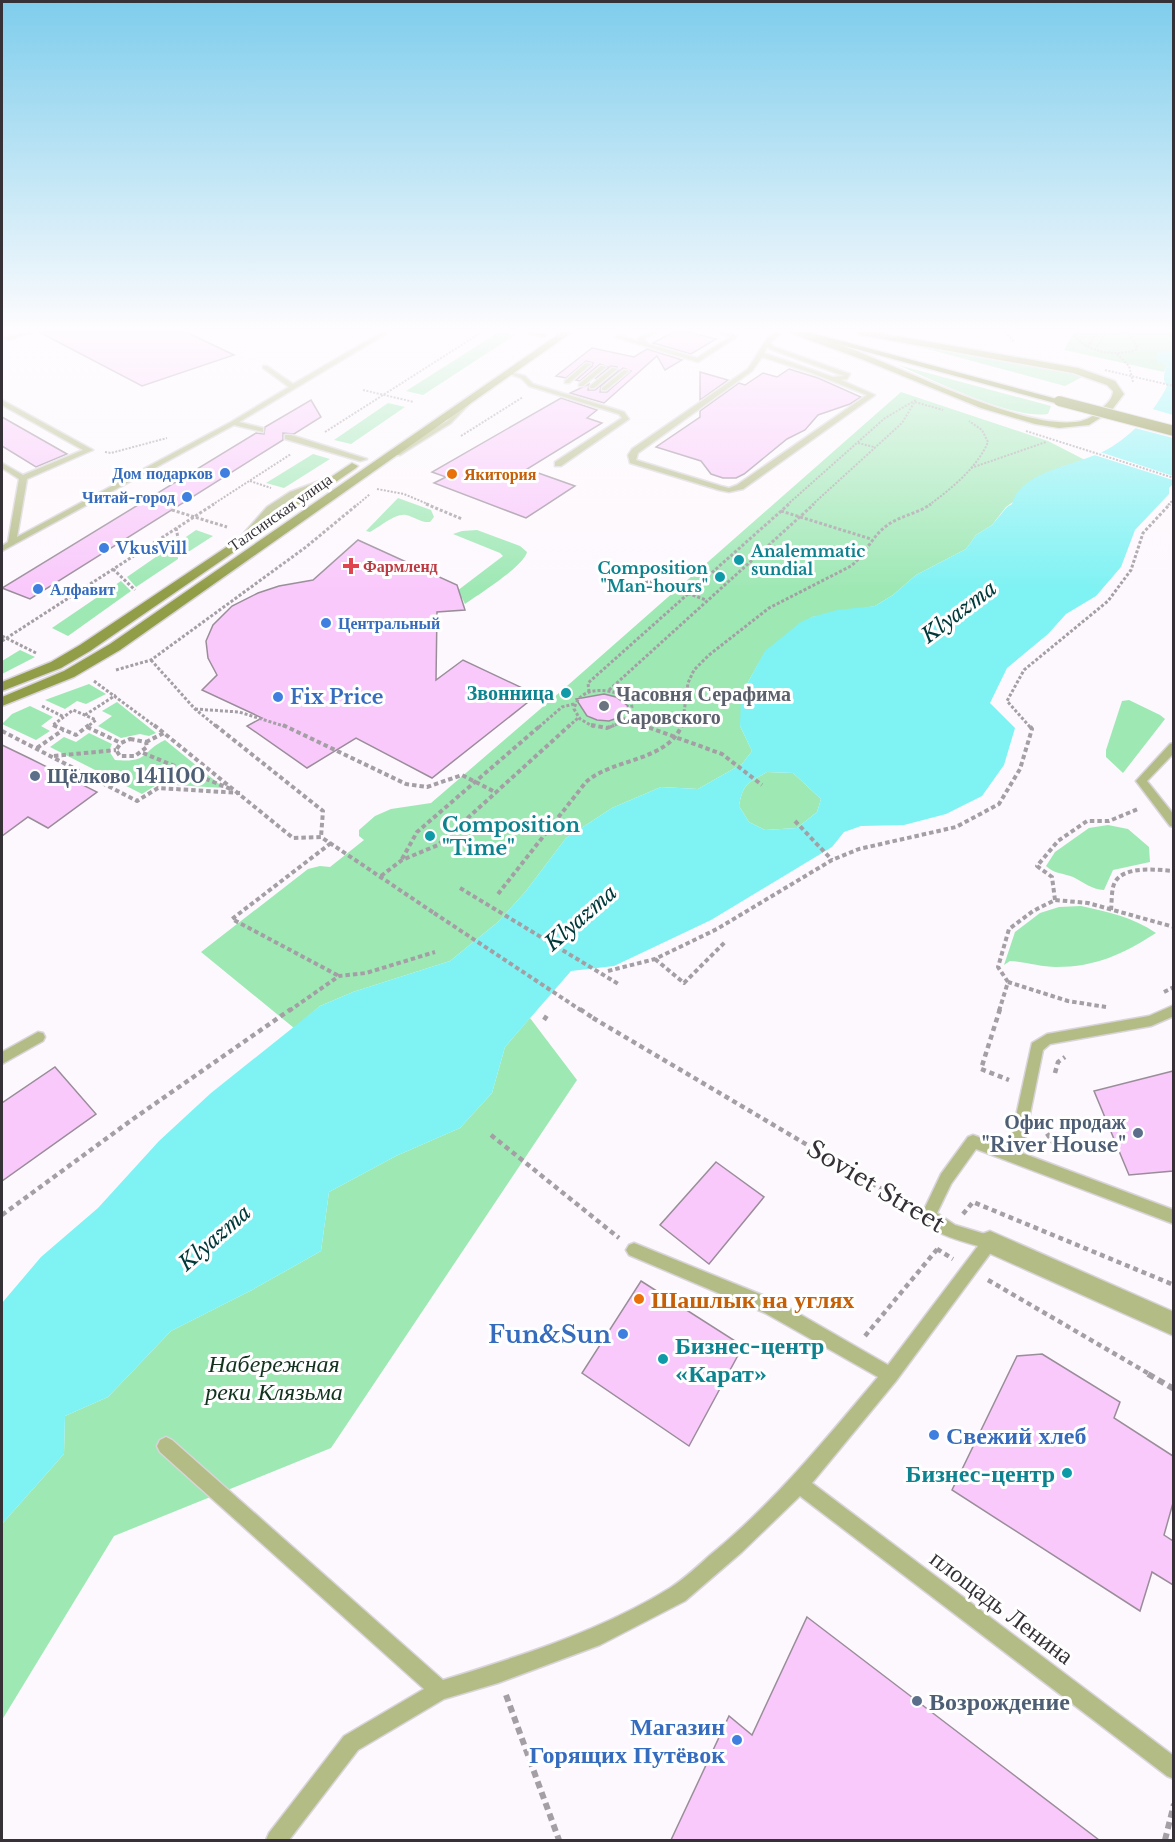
<svg xmlns="http://www.w3.org/2000/svg" width="1175" height="1842" viewBox="0 0 1175 1842" font-family="'Libre Baskerville',serif">
<style>
.green{fill:#9ee8b4;fill-rule:evenodd}
.water{fill:#7ff2f3;fill-rule:evenodd}
.pier{fill:#fdf8fd}
.building{fill:#f9c9fb;stroke:#9a8d9a;stroke-width:1.5;fill-rule:evenodd}
.lines{fill:none;stroke-linecap:round;stroke-linejoin:round}
.service-casing{stroke:#d9d4d9;stroke-width:3}
.minor-casing{stroke:#d9d4d9;stroke-width:3}
.secondary-casing{stroke:#d9d4d9;stroke-width:3}
.primary-casing{stroke:#d9d4d9;stroke-width:3}
.path-far4{stroke:#a49fa4;stroke-width:2;stroke-dasharray:2 1.5;stroke-linecap:butt}
.path-far3{stroke:#a49fa4;stroke-width:3;stroke-dasharray:3 2;stroke-linecap:butt}
.path-far2{stroke:#a49fa4;stroke-width:4;stroke-dasharray:4.5 3;stroke-linecap:butt}
.path-far1{stroke:#a49fa4;stroke-width:4.5;stroke-dasharray:5 4;stroke-linecap:butt}
.path{stroke:#a49fa4;stroke-width:6;stroke-dasharray:7 4.5;stroke-linecap:butt}
.service{fill:#b4bc86;fill-rule:evenodd}
.minor{fill:#b4bc86;fill-rule:evenodd}
.secondary{fill:#929d47;fill-rule:evenodd}
.primary{fill:#7b852d;fill-rule:evenodd}
.primary-bridge-casing{stroke:#d9d4d9;stroke-width:12;stroke-linecap:butt}
.path-bridge-far2{stroke:#a49fa4;stroke-width:2;stroke-dasharray:2 1.5;stroke-linecap:butt}
.path-bridge-far1{stroke:#a49fa4;stroke-width:4;stroke-dasharray:4.5 3;stroke-linecap:butt}
.path-bridge{stroke:#a49fa4;stroke-width:4.5;stroke-dasharray:5 4;stroke-linecap:butt}
.primary-bridge{stroke:#7b852d;stroke-width:10}
.shop-dot{fill:#3f7fe0;stroke:#fff;stroke-width:2}
.food-dot{fill:#e8710a;stroke:#fff;stroke-width:2}
.culture-dot{fill:#0f9aa8;stroke:#fff;stroke-width:2}
.health-dot{fill:#e0444e;stroke:#fff;stroke-width:2}
.worship-dot{fill:#6b7280;stroke:#fff;stroke-width:2}
.service-dot{fill:#5c6f8a;stroke:#fff;stroke-width:2}
.labels{text-anchor:middle;dominant-baseline:central;stroke-width:6;stroke-linejoin:round;paint-order:stroke}
.far-shop-label{font-size:16px;font-weight:bold;fill:#366cbe;stroke:#fff;text-anchor:start}
.far-food-label{font-size:16px;font-weight:bold;fill:#c56008;stroke:#fff;text-anchor:start}
.far-street-label{font-size:16px;fill:#363137;stroke:#fff}
.far-culture-label{font-size:16px;font-weight:bold;fill:#0d838f;stroke:#fff;text-anchor:start}
.far-health-label{font-size:16px;font-weight:bold;fill:#be3a42;stroke:#fff;text-anchor:start}
.culture-label{font-size:20px;font-weight:bold;fill:#0d838f;stroke:#fff;text-anchor:end}
.worship-label{font-size:20px;font-weight:bold;fill:#5b616d;stroke:#fff;text-anchor:start}
.shop-label{font-size:20px;font-weight:bold;fill:#366cbe;stroke:#fff;text-anchor:start}
.service-label{font-size:20px;font-weight:bold;fill:#4e5e75;stroke:#fff;text-anchor:start}
.water-label{font-size:21px;font-style:italic;fill:#00393a;stroke:#fff}
.near-street-label{font-size:24px;fill:#363137;stroke:#fff}
.near-food-label{font-size:24px;font-weight:bold;fill:#c56008;stroke:#fff;text-anchor:start}
.near-shop-label{font-size:24px;font-weight:bold;fill:#366cbe;stroke:#fff;text-anchor:end}
.near-culture-label{font-size:24px;font-weight:bold;fill:#0d838f;stroke:#fff;text-anchor:start}
.near-park-label{font-size:24px;font-style:italic;fill:#13331f;stroke:#fff}
.near-service-label{font-size:24px;font-weight:bold;fill:#4e5e75;stroke:#fff;text-anchor:start}
</style>
<rect width="100%" height="100%" fill="#fdf8fd"/>
<g class="green">
<path d="M499 332 515 335 423 395 406 391Z"/>
<path d="M1074 332H1173V351L1164 372 1064 350Z"/>
<path d="M905 343 1084 376 1065 386Z"/>
<path d="M898 365 1051 406 1048 414C1013 420 933 380 898 365Z"/>
<path d="M901 392 1048 441 1085 460 1061 467 1006 507 992 525 976 535 966 549 916 575 893 595 875 606 812 617 765 652 748 682 740 726 752 751 742 764 698 789 661 787 612 808 566 838 526 891 498 922 450 961 353 992 320 1006 294 1028 201 952 308 869 320 866 330 867 364 840 359 836V830L375 816 391 809 431 803 567 686ZM604 694 616 697 624 702 625 710C614 724 592 725 582 709L585 701 593 696Z"/>
<path d="M388 403 405 407 351 444 334 440Z"/>
<path d="M313 454 330 459 284 488 266 483Z"/>
<path d="M398 498 431 510 434 517 430 522C421 523 415 517 406 515 395 513 380 527 370 532L366 531Z"/>
<path d="M196 530 213 536 185 554 183 539Z"/>
<path d="M477 530 520 546 527 552C524 566 478 595 465 604L462 598 453 594 503 556 500 553 453 534 462 531Z"/>
<path d="M176 543 178 559 136 587 127 577Z"/>
<path d="M121 581 131 591 68 636 52 628Z"/>
<path d="M20 650 35 657 2 674V661Z"/>
<path d="M89 684 106 694 86 704 77 701 65 709 45 700Z"/>
<path d="M1129 700 1160 715 1165 719 1123 773 1106 757V750L1122 701Z"/>
<path d="M117 702 156 733 149 736 140 734 121 738 98 726 112 716 102 711Z"/>
<path d="M30 706 53 717 41 726 50 731 36 740 2 724 12 714Z"/>
<path d="M89 733 112 744 109 751 115 760C150 763 140 752 165 740L224 788 158 784 142 794 50 747 64 737 76 742Z"/>
<path d="M767 772 793 773 821 799 817 812 797 828 765 830 749 822 739 806C743 783 748 783 767 772Z"/>
<path d="M1108 825 1128 829 1149 847 1150 862 1113 870 1104 890C1091 889 1085 883 1073 877 1063 873 1054 874 1046 866L1055 852 1089 828Z"/>
<path d="M1081 906C1108 912 1133 917 1156 933 1123 954 1096 967 1056 967 1041 967 1026 962 1010 961L1004 965 1015 932 1040 913 1059 907Z"/>
<path d="M530 1018 577 1080 331 1448 114 1536 2 1720V1524L64 1454 65 1416 108 1397 171 1331 252 1290 321 1251 329 1192 396 1156 460 1128 492 1093 505 1047Z"/>
</g>
<path class="water" d="M1173 351V484L1169 488V494L1135 530 1121 567 1096 596 1066 614 1048 634 1007 668 990 703 1015 728 1004 765 982 796 946 814 904 825 861 826 844 832 832 847 711 920 614 966 571 971 505 1047 492 1093 460 1128 396 1156 329 1192 321 1251 252 1290 171 1331 108 1397 65 1416 64 1454 2 1524V1303L41 1257 98 1208 159 1141 211 1093 320 1006 353 992 450 961 498 922 526 891 566 838 612 808 661 787 698 789 742 764 752 751 740 726 741 696 746 691 748 682 765 651 801 622 812 617 837 610 875 606 893 595 916 575 966 549 976 535 992 525 1007 507 1012 504C1020 470 1081 465 1108 449 1131 436 1156 410 1167 386 1162 380 1164 373 1167 365L1157 360 1156 355 1158 353ZM767 772 793 773 821 799 817 812 797 828 765 830 749 822 739 806C743 783 748 783 767 772Z"/>
<g class="pier">
<path d="M1149 408 1173 415V438L1131 427Z"/>
<path d="M1097 451 1173 476V480L1091 454Z"/>
</g>
<g class="building">
<path d="M39 332H186L234 355 142 386Z"/>
<path d="M673 332H689L716 339 691 354 653 343Z"/>
<path d="M592 348 634 357 647 349 682 360 665 370 657 356 604 403 570 393 589 384 588 390H595L618 371 617 367 611 366 595 379 608 367 600 364 580 381 576 380 592 366 593 363 586 361 566 378 556 376ZM623 368 631 371 607 392H600L601 386Z"/>
<path d="M789 369 818 378 861 397 850 404 818 415 805 430 787 439 744 474 736 478H723L711 474 701 461 656 447 700 417V411L739 383 745 385 763 373 777 377Z"/>
<path d="M700 372 728 380 700 400Z"/>
<path d="M561 398 597 410 587 418 602 423 527 469 575 486 526 518 434 483 446 477 432 472Z"/>
<path d="M311 400 321 417 294 434 283 433V440L30 599 2 588 256 433 264 434 265 427Z"/>
<path d="M2 417 67 454 36 467 2 446Z"/>
<path d="M358 540 457 585 465 610 437 612 436 680 463 660 537 695 432 778 356 738 307 768 247 726 262 718 202 690 217 675 208 658 206 641 213 625 232 606 258 593 279 586 313 580Z"/>
<path d="M604 694 616 697 628 706 620 717 609 721 597 720 587 716 576 699Z"/>
<path d="M2 745 31 759 97 792 48 828 28 817 2 836Z"/>
<path d="M55 1067 96 1114 2 1181V1103Z"/>
<path d="M1173 1071V1171L1129 1175 1094 1091Z"/>
<path d="M716 1162 764 1197 709 1264 660 1225Z"/>
<path d="M641 1281 743 1346 689 1446 582 1373Z"/>
<path d="M1042 1354 1120 1402 1114 1418 1173 1456V1503L1164 1535 1173 1541V1585L1152 1572 1140 1611 952 1490 1017 1356Z"/>
<path d="M807 1617 917 1701 1099 1840H671L729 1716 752 1735Z"/>
</g>
<g class="lines">
<defs>
<g id="service">
<path d="M25 332H33L8 340 5 338Z"/>
<path d="M382 332H389L239 422 263 428V432L234 425 2 551V546L8 542 19 479 2 468V463L23 475 83 450 2 405V400L93 450 27 479 17 537 231 422 289 387 263 368V366H267L293 384Z"/>
<path d="M523 332H534L547 335 544 337Z"/>
<path d="M649 332H656L644 339 648 344 697 358 730 337 717 332H725L738 336 698 362 615 337 618 335 638 341V338Z"/>
<path d="M776 332H782L770 343 774 347 850 374 847 379 841 380 875 395 743 489 729 492 719 490 630 463 628 455 632 449 748 369 768 337ZM767 347 770 349 844 376 833 377 764 353ZM762 357 812 373 867 395 737 485 729 488 721 486 636 460 638 453 752 371Z"/>
<path d="M586 363 591 364 569 383H565V381Z"/>
<path d="M601 366 606 367 583 386H579V384Z"/>
<path d="M612 368 617 369 594 388H590V386Z"/>
<path d="M624 370 629 371 606 390H602V388Z"/>
<path d="M507 371 525 376 533 384 624 412 629 419 561 466H555V462L622 418 619 414 529 386 521 378 507 373Z"/>
<path d="M468 399 473 400 451 423 400 455H394V451L447 421Z"/>
<path d="M285 435H291L367 459 360 461 285 439Z"/>
<path d="M330 477 337 479 296 496 273 511 243 545H237V541L267 507 290 492Z"/>
<path d="M1174 743V753L1147 781 1174 815V827L1170 826 1136 781 1170 744Z"/>
<path d="M1174 1005V1016L1151 1026 1050 1044 1043 1050 1022 1153 1174 1210V1224L976 1149 951 1184 937 1213 955 1225 995 1237 998 1242 995 1247 896 1381 812 1483 1174 1756V1779L1167 1776 800 1496 742 1552 685 1601 600 1645 498 1683 444 1699 358 1750 289 1840H266L269 1833 344 1736 424 1689 160 1452 157 1446 160 1440 166 1437 172 1440 443 1680C520 1656 601 1631 670 1588 684 1579 697 1567 709 1556 773 1504 825 1440 878 1377L765 1313 629 1255 626 1250 629 1245 634 1243 777 1301 888 1365 978 1246C961 1241 928 1233 921 1216L941 1174 968 1137 973 1135 1009 1148 1032 1043 1047 1034 1149 1016Z"/>
<path d="M38 1032 43 1033 45 1037 43 1041 2 1064V1052Z"/>
</g>
<path id="minor" d="M990 1231 1174 1312V1336L982 1250 979 1242 982 1234Z"/>
<g id="secondary">
<path d="M562 332H572L120 650 74 677 2 706V697L64 671 110 644Z"/>
<path d="M788 332C806 330 825 339 841 345 897 365 1027 433 1081 421 1089 419 1096 414 1101 409 1107 404 1113 398 1113 391L1107 385 1073 373 861 335 856 332H874L1078 368 1115 381 1124 394 1111 411 1089 425 1059 428 1035 424 981 408 864 360Z"/>
<path d="M352 463 358 466 356 468 90 651 61 668 2 691V682L51 662 80 645Z"/>
</g>
<path id="primary" d="M794 332H808L1064 401 1055 403Z"/>
</defs>
<use href="#service" class="service-casing"/>
<use href="#minor" class="minor-casing"/>
<use href="#secondary" class="secondary-casing"/>
<use href="#primary" class="primary-casing"/>
<g class="path-far4">
<path d="M1005 332 1014 342"/>
<path d="M1077 332 1075 337C1092 354 1114 356 1136 350L1137 346 1126 332"/>
<path d="M1088 347 1097 332"/>
<path d="M1095 350 1106 332"/>
<path d="M1117 354 1129 366 1133 382"/>
<path d="M363 390 414 402"/>
<path d="M915 402 943 410"/>
<path d="M325 432 482 332"/>
<path d="M461 436 523 397"/>
<path d="M858 443 874 447"/>
<path d="M105 452 111 453 167 438"/>
<path d="M971 468 1046 442"/>
<path d="M250 481 271 488"/>
<path d="M377 489 404 494 430 505"/>
<path d="M130 497 144 501"/>
<path d="M212 505 291 454"/>
<path d="M357 505 370 494"/>
<path d="M787 505 885 418 916 400"/>
<path d="M812 505 902 423 914 403"/>
<path d="M929 505C951 489 977 468 988 442L982 430 969 421"/>
<path d="M1168 505 1174 499"/>
</g>
<g class="path-far3">
<path d="M426 504 462 519"/>
<path d="M172 510 227 527"/>
<path d="M781 511 871 539"/>
<path d="M176 528 182 557"/>
<path d="M113 569 135 590"/>
<path d="M640 582H658L706 600"/>
<path d="M2 636 36 653"/>
<path d="M2 641 214 504"/>
<path d="M151 660 195 709 217 727"/>
<path d="M116 670 151 660 306 547 358 504"/>
<path d="M94 681 156 727"/>
<path d="M609 690 814 504"/>
<path d="M589 692 588 683 789 504"/>
<path d="M42 706 64 717"/>
<path d="M195 709 239 712 287 727"/>
<path d="M85 715 116 695"/>
<path d="M628 720 646 727"/>
<path d="M57 727 53 725 73 710 96 720 87 727"/>
<path d="M539 727 562 707 574 704"/>
<path d="M568 727 578 718"/>
<path d="M594 727 580 719 574 709C580 683 614 689 630 699L632 707C627 718 621 723 610 727"/>
<path d="M682 727 688 683 694 670 709 655 769 608 851 566C865 555 871 538 885 527 898 516 917 514 931 504"/>
<path d="M1030 727 1007 701 1024 670 1108 601 1131 570 1143 533 1170 504"/>
</g>
<g class="path-far2">
<path d="M53 725 76 735 89 725"/>
<path d="M154 725 293 838 321 837 434 913"/>
<path d="M215 725 323 811 321 837"/>
<path d="M283 725 406 784 427 787 462 775 497 793"/>
<path d="M591 725 607 728 614 725"/>
<path d="M642 725 722 754 762 785"/>
<path d="M87 727 121 743"/>
<path d="M2 731 137 801 158 788 240 793"/>
<path d="M130 739 146 742 147 747 135 756H120L116 750 121 743Z"/>
<path d="M146 742 164 733"/>
<path d="M37 748 63 730"/>
<path d="M143 753 233 790"/>
<path d="M54 756 116 750"/>
<path d="M795 821 832 860"/>
<path d="M331 843 232 919 339 976"/>
<path d="M402 859 417 832 541 725"/>
<path d="M381 876 402 860 438 845 570 725"/>
<path d="M498 894 586 782C613 758 667 762 682 725"/>
<path d="M1055 900 1052 877 1037 866 1058 841 1087 821H1109L1138 809"/>
<path d="M1111 910C1112 902 1111 889 1115 882 1125 865 1158 870 1174 871"/>
<path d="M655 959 684 983 725 942"/>
<path d="M608 971 655 959 717 929 832 860 859 849 956 827 999 804 1020 769 1032 729 1029 725"/>
<path d="M1008 982 998 967 1009 929 1033 911 1055 900 1088 903 1174 927"/>
<path d="M1164 992 1174 987"/>
<path d="M289 1011 339 976 366 973 435 952"/>
<path d="M999 1011 1008 982 1068 1001 1106 1007"/>
</g>
<g class="path-far1">
<path d="M1000 1009 981 1069 1009 1080"/>
<path d="M593 1018 912 1207"/>
<path d="M544 1020 548 1014"/>
<path d="M1055 1073 1058 1062 1065 1057"/>
<path d="M1042 1126 1058 1150"/>
<path d="M491 1135 619 1238"/>
<path d="M963 1214 973 1202 1174 1285"/>
<path d="M2 1215 133 1119 291 1009"/>
<path d="M937 1249 953 1259"/>
<path d="M988 1280 1151 1375"/>
<path d="M865 1336 939 1247"/>
</g>
<g class="path">
<path d="M1148 1374 1174 1389"/>
<path d="M506 1695 559 1840"/>
<path d="M1165 1840 1174 1804"/>
</g>
<use href="#service" class="service"/>
<use href="#minor" class="minor"/>
<use href="#secondary" class="secondary"/>
<use href="#primary" class="primary"/>
<defs>
<path id="primary-bridge" d="M1059 401 1174 431"/>
</defs>
<use href="#primary-bridge" class="primary-bridge-casing"/>
<g class="path-bridge-far2">
<path d="M1105 370 1174 386"/>
<path d="M1026 431 1174 478"/>
</g>
<g class="path-bridge-far1">
<path d="M460 888 620 985"/>
<path d="M434 913 582 1011"/>
</g>
<path class="path-bridge" d="M580 1009 593 1018"/>
<use href="#primary-bridge" class="primary-bridge"/>
</g>
<linearGradient id="sky" x2="0" y2="1"><stop stop-color="#7ecdec"/><stop offset="0.56" stop-color="#fefcfe"/><stop offset="1" stop-color="#fefcfe" stop-opacity="0"/></linearGradient>
<rect width="1175" height="589" fill="url(#sky)"/>
<g class="shop-dot">
<circle cx="225" cy="473" r="6"/>
<circle cx="187" cy="497" r="6"/>
<circle cx="104" cy="548" r="6"/>
<circle cx="38" cy="589" r="6"/>
<circle cx="326" cy="623" r="6"/>
<circle cx="278" cy="697" r="6"/>
<circle cx="623" cy="1334" r="6"/>
<circle cx="934" cy="1435" r="6"/>
<circle cx="737" cy="1740" r="6"/>
</g>
<g class="food-dot">
<circle cx="452" cy="474" r="6"/>
<circle cx="639" cy="1299" r="6"/>
</g>
<g class="culture-dot">
<circle cx="739" cy="560" r="6"/>
<circle cx="720" cy="577" r="6"/>
<circle cx="566" cy="693" r="6"/>
<circle cx="430" cy="836" r="6"/>
<circle cx="663" cy="1359" r="6"/>
<circle cx="1067" cy="1473" r="6"/>
</g>
<path class="health-dot" d="M348 557h6v6h6v6h-6v6h-6v-6h-6v-6h6z"/>
<circle class="worship-dot" cx="604" cy="706" r="6"/>
<g class="service-dot">
<circle cx="35" cy="776" r="6"/>
<circle cx="1138" cy="1133" r="6"/>
<circle cx="917" cy="1701" r="6"/>
</g>
<g class="labels">
<g class="far-shop-label">
<text x="213" y="473" text-anchor="end">Дом подарков</text>
<text x="175" y="497" text-anchor="end">Читай-город</text>
<text x="116" y="548">VkusVill</text>
<text x="50" y="589">Алфавит</text>
<text x="338" y="623">Центральный</text>
</g>
<g class="far-food-label">
<text x="464" y="474">Якитория</text>
</g>
<g class="far-street-label">
<text transform="translate(280 512) rotate(-35)">Талсинская улица</text>
</g>
<g class="far-culture-label">
<text x="751" y="551">Analemmatic<tspan x="751" dy="18">sundial</tspan></text>
<text x="708" y="568" text-anchor="end">Composition<tspan x="708" dy="18">"Man-hours"</tspan></text>
</g>
<g class="far-health-label">
<text x="363" y="566">Фармленд</text>
</g>
<g class="culture-label">
<text x="554" y="693">Звонница</text>
<text x="442" y="825" text-anchor="start">Composition<tspan x="442" dy="23">"Time"</tspan></text>
</g>
<g class="worship-label">
<text x="616" y="694">Часовня Серафима<tspan x="616" dy="23">Саровского</tspan></text>
</g>
<g class="shop-label">
<text x="290" y="697">Fix Price</text>
</g>
<g class="service-label">
<text x="47" y="776">Щёлково 141100</text>
<text x="1126" y="1122" text-anchor="end">Офис продаж<tspan x="1126" dy="23">"River House"</tspan></text>
</g>
<g class="water-label">
<text transform="translate(959 612) rotate(-37)">Klyazma</text>
<text transform="translate(581 918) rotate(-41)">Klyazma</text>
<text transform="translate(215 1238) rotate(-41)">Klyazma</text>
</g>
<g class="near-street-label">
<text transform="translate(876 1186) rotate(31)">Soviet Street</text>
<text transform="translate(1002 1607) rotate(37)">площадь Ленина</text>
</g>
<g class="near-food-label">
<text x="651" y="1299">Шашлык на углях</text>
</g>
<g class="near-shop-label">
<text x="611" y="1334">Fun&amp;Sun</text>
<text x="946" y="1435" text-anchor="start">Свежий хлеб</text>
<text x="725" y="1726">Магазин<tspan x="725" dy="28">Горящих Путёвок</tspan></text>
</g>
<g class="near-culture-label">
<text x="675" y="1345">Бизнес-центр<tspan x="675" dy="28">«Карат»</tspan></text>
<text x="1055" y="1473" text-anchor="end">Бизнес-центр</text>
</g>
<g class="near-park-label">
<text x="274" y="1363">Набережная<tspan x="274" dy="28">реки Клязьма</tspan></text>
</g>
<g class="near-service-label">
<text x="929" y="1701">Возрождение</text>
</g>
</g>
<rect width="1175" height="1842" fill="none" stroke="#363137" stroke-width="6"/>
</svg>
